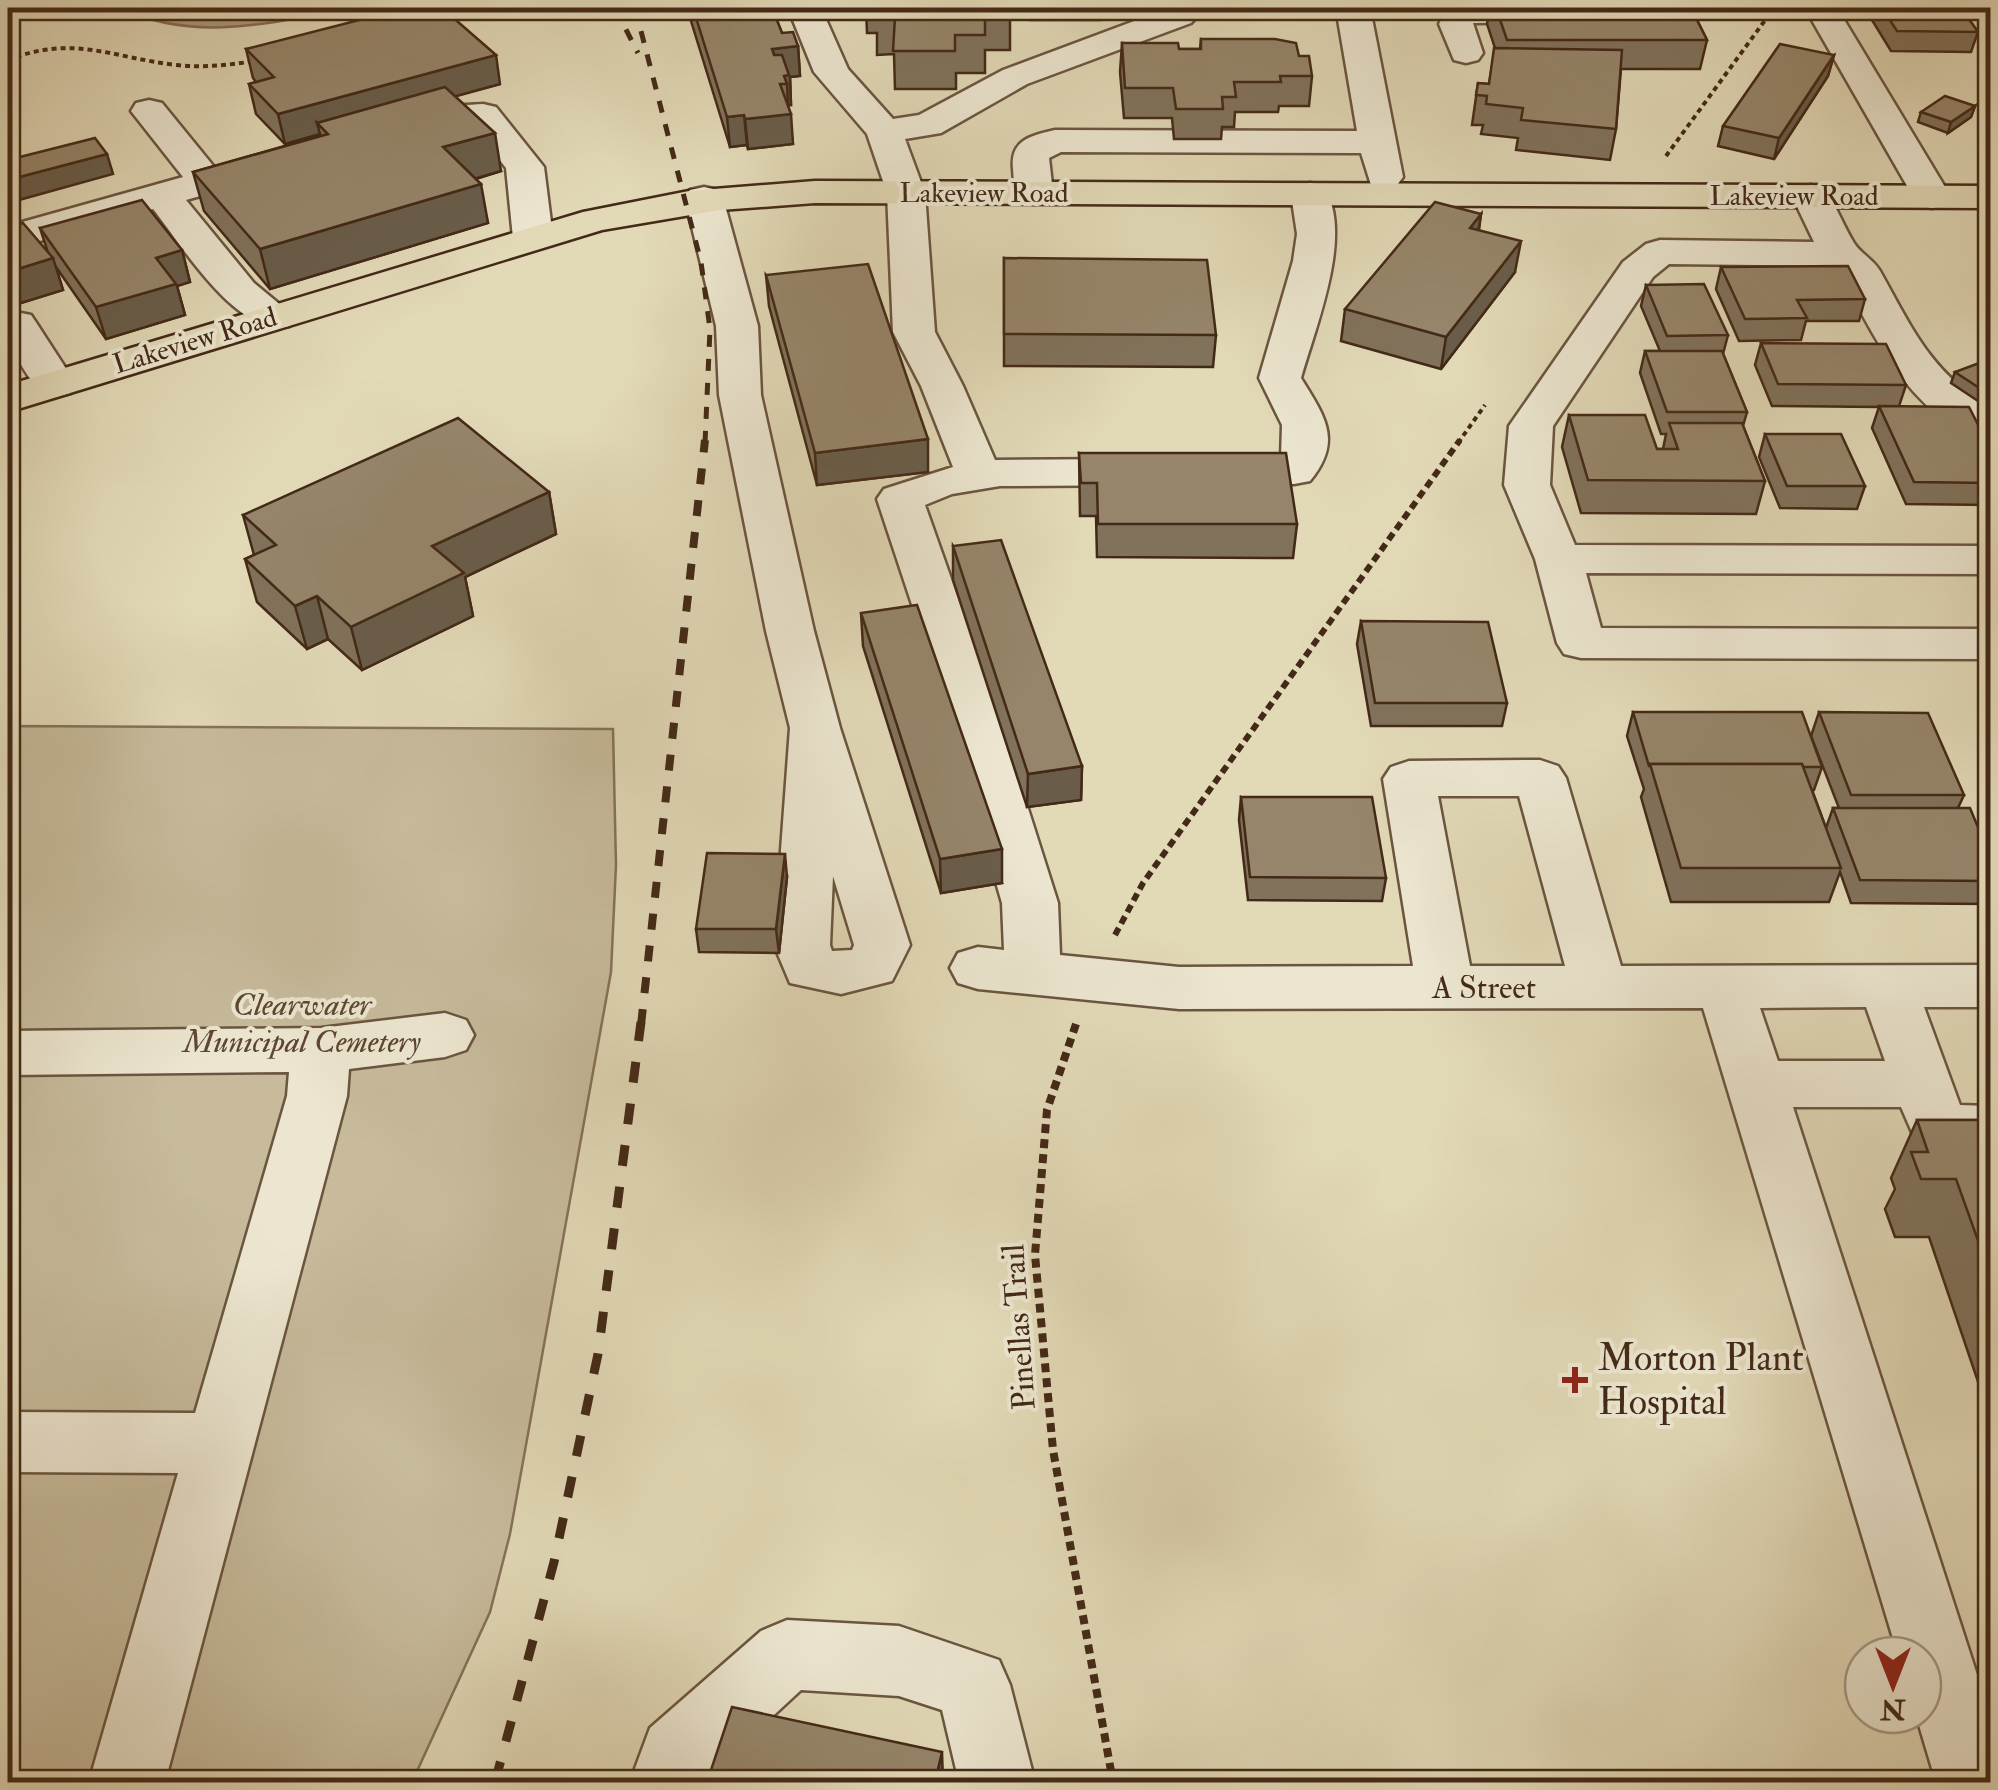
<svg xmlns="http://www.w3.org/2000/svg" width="1998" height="1790" viewBox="0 0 1998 1790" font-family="'IM FELL Double Pica',serif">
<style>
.green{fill:#c7bb9c;stroke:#85725a;stroke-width:2.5}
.water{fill:#ac9d81;stroke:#826f57;stroke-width:2.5}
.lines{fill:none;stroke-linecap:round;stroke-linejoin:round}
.shore{stroke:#78634c;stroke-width:2.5}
.minor-casing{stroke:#6b553f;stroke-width:5}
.major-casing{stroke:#432917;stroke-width:5}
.path-far2{stroke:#432917;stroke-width:4;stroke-dasharray:5 4;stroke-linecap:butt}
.path-far1{stroke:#432917;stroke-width:6;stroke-dasharray:8 5;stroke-linecap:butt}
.path{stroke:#432917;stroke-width:8;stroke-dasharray:9 6;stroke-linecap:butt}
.minor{fill:#ece6d0;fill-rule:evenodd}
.major{fill:#e2d9b7;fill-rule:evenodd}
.rail-far2{stroke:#432917;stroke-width:5;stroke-dasharray:12 12;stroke-linecap:butt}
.rail-far1{stroke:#432917;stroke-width:8;stroke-dasharray:16 16;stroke-linecap:butt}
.rail{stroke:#432917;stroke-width:9;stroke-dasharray:21 21;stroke-linecap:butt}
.wall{fill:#81725b;stroke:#432917;stroke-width:2.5}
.shaded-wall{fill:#695d4a;stroke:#432917;stroke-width:2.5}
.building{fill:#96856a;stroke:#432917;stroke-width:2.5}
.poi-dot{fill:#8f2418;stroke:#ece6d0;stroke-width:4}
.labels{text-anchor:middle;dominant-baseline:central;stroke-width:8;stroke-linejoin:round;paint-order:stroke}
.far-street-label{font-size:28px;fill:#432917;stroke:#ece6d0}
.street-label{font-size:32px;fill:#432917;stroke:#ece6d0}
.park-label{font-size:32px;font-style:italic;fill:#5d4632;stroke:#ece6d0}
.near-poi-label{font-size:38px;fill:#432917;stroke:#ece6d0;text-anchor:start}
</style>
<rect width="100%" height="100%" fill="#e2d9b7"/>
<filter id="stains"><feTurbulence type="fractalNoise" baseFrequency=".002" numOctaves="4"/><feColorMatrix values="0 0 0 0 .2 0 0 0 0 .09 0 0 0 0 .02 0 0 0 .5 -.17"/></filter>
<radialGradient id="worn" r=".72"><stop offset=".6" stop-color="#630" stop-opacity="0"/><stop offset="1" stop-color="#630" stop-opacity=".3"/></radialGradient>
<path class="green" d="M8 726 613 729 616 865 611 972 510 1534 490 1612 412 1782H8Z"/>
<path class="water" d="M120 8H350C271 23 195 43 120 8Z"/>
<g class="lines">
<path class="shore" d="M143 8 200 20 298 8"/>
<defs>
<g id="minor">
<path d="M788 8H821L848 69 893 119 919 115 1003 70 1169 8H1205L1191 23 1027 84 941 133 905 139 925 193 935 332 963 386 995 460 1281 458 1282 425 1259 378 1293 261 1297 234 1291 194 1297 186 1310 183 1323 186C1355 232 1315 328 1301 378 1325 417 1343 441 1310 481L1294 484 1000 486 952 494 925 505 990 689 1058 903 1060 955 1179 967 1413 966 1383 779 1391 767 1409 761 1540 760 1558 766 1566 778 1621 966 1990 965V1007H1924L1960 1105 1990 1106V1152L1939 1153 1918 1146 1901 1107H1793L1990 1715V1782H1936L1916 1715H1923V1655H1898L1703 1008 1179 1009 978 989 958 983 950 968 958 953 978 947 1004 950 1002 903 940 689 877 499 884 489 953 467 921 386 893 332 887 193 867 134 814 72ZM1438 796H1519L1565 966H1470ZM1866 1007 1885 1061H1778L1760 1008Z"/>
<path d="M1336 8H1370L1403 177 1397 185 1384 188 1371 185 1361 153 1061 152 1049 158 1053 193 1047 201 1034 204 1021 201C1014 191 1014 181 1013 169 1010 140 1030 136 1055 130L1357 131Z"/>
<path d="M1455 8H1645L1640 15 1612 22 1473 23 1483 53 1478 60 1466 63 1454 60 1439 24 1446 10Z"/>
<path d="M1805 8H1837L1951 197 1946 205 1932 208 1918 205Z"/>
<path d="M149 100 162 103 215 168 269 154 282 157 288 165 282 173 186 200 254 283 295 317 289 326C237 338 182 245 153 209L8 250V226L183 177 131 111 136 103Z"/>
<path d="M483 104 496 107 544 167 553 238 547 246 533 250 519 246 513 238 506 168 473 126 437 129 400 139 387 136 382 128C397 106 457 106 483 104Z"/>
<path d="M1811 185 1824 188C1836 205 1843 225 1854 243 1861 254 1873 259 1880 271 1913 330 1930 371 1990 408V440C1914 423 1874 337 1841 274L1831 266 1669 264 1653 277 1553 426 1550 485 1575 545 1990 546V574L1586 573 1601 628 1990 629V659L1581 658 1564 654 1557 643 1535 559 1504 485 1509 426 1623 262 1646 244 1660 240 1814 242 1792 196 1798 188Z"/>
<path d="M704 187 718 190 723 198 758 326 761 395 814 631 840 728 910 945 892 981 841 994 790 983 774 945 790 728 766 631 719 395 716 326 685 198 690 190ZM833 876 854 945 852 950 832 951 830 945Z"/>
<path d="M16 312 31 315 37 324 76 384 70 393 55 397 40 393C20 364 8 350 8 314Z"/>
<path d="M445 1013 466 1020 474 1035 466 1050 445 1057 349 1069 347 1096 165 1782H89L178 1473 8 1472V1412L195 1413 287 1096 289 1072 8 1075V1031L321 1028Z"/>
<path d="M787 1620 899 1626 999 1660 1010 1685 1035 1782H959L942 1710 899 1696 801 1690 708 1776 706 1782H630L650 1728 761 1631Z"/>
</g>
<path id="major" d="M815 181 1990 186V208L815 203 720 210 602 230 8 412V385L583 212 689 191Z"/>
</defs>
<use href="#minor" class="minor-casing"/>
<use href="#major" class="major-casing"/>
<g class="path-far2">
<path d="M442 16 473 8"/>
<path d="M8 60C74 34 112 58 177 65 203 68 229 65 255 61"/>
<path d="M1666 156 1774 8"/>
<path d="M1458 443 1485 405"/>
</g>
<path class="path-far1" d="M1115 935 1143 883 1460 440"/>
<path class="path" d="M1076 1024 1047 1110 1035 1255 1053 1450 1113 1782"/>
<use href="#minor" class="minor"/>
<use href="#major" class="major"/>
<g class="rail-far2">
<path d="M615 8 638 53"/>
<path d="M635 8 701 262 710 329 705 443"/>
</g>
<path class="rail-far1" d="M641 1025 705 440"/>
<path class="rail" d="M495 1782 554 1562 598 1354 641 1022"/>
</g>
<g class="wall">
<path d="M687 8H772L782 33 798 46 800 76 790 77 791 105H788L793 144 748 149 747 145 730 147Z"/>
<path d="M866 8H1010V50H985V73H956V89H895L894 54 877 55V33H867Z"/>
<path d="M1029 8H1136V10H1100V20H1030Z"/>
<path d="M1490 8H1691L1707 40 1700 69H1621L1616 129 1610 160 1516 150 1518 138 1481 134 1483 125H1472L1478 83 1489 84 1495 48 1487 24Z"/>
<path d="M1876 8H1961L1978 32 1971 52 1891 51 1872 20Z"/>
<path d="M1201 39 1299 56 1312 76 1309 106H1279L1278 112H1235L1234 127H1222L1221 139H1174L1172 118H1124L1120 72 1122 43 1179 49H1200Z"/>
<path d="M246 49 500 84 455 96 501 171 476 179 488 223 270 289 204 211 193 172 320 136V134L285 144 256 114 249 84 256 82 253 78Z"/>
<path d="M1834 55 1828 76 1774 159 1718 146 1723 126Z"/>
<path d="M1975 106 1971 117 1948 133 1918 122 1921 112Z"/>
<path d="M1481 214 1479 230 1515 272 1441 369 1341 341 1345 309Z"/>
<path d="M8 228 48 253 40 228 182 250 190 282 177 286 185 315 106 339 56 267 63 290 8 307Z"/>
<path d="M1004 258 1216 335 1213 367 1004 366Z"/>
<path d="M1721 267 1865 299 1859 321H1806L1801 340 1739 341 1716 289Z"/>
<path d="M766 275 928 472 817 485 769 306Z"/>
<path d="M1646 285 1728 335 1723 354 1747 412 1743 426 1765 481 1756 514 1581 513 1562 447 1569 415 1657 449H1663L1666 434H1661L1640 373 1645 351H1660L1641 306Z"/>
<path d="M1761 343 1906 385 1899 406 1990 448V505L1906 504 1872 428 1879 407 1772 406 1755 365Z"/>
<path d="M1990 368V409L1951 383 1955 372Z"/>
<path d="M1765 434 1865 486 1857 509 1780 508 1759 457Z"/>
<path d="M1079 453 1297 524 1293 558 1097 557 1096 516H1080Z"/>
<path d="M549 492 556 534 465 577 473 616 362 670 328 639 307 649 257 602 245 559 254 555 243 515Z"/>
<path d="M953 546 1082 766 1081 800 1027 807 953 580Z"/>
<path d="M861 613 1002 883 941 893 863 646Z"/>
<path d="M1361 621 1507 703 1502 726H1371L1357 644Z"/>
<path d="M1633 712 1822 767 1814 790H1812L1826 828 1833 808H1839L1811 736 1819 712 1964 795 1958 808 1990 856V904L1851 903 1840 872 1829 902H1671L1641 797 1644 789 1627 736Z"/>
<path d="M1241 797 1386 878 1382 901 1248 900 1239 820Z"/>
<path d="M787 877 779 953 699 952 696 929Z"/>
<path d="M1917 1120H1990V1417L1929 1237H1895L1885 1209 1895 1189 1891 1178Z"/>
</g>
<g class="shaded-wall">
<path d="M798 46 800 76 790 77 791 105H788L787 84 772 49Z"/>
<path d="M496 55 500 84 326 132 317 123 320 134 285 144 278 114Z"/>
<path d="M1834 55 1828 76 1774 159 1779 138Z"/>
<path d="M1975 106 1971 117 1948 133 1951 122Z"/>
<path d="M791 114 793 144 748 149 745 119Z"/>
<path d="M744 115 747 145 730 147 727 117Z"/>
<path d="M495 133 501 171 450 186 443 147Z"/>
<path d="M107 154 113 174 8 203V180Z"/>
<path d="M481 184 488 223 270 289 260 249Z"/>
<path d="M1481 214 1476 245 1470 228Z"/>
<path d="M1521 241 1515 272 1441 369 1446 337Z"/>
<path d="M182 250 190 282 177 286 185 315 106 339 96 307 156 258Z"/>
<path d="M53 258 63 290 8 307V272Z"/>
<path d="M928 439V472L817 485 815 453Z"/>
<path d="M549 492 556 534 465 577 473 616 362 670 351 627 432 546Z"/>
<path d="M317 596 328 639 307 649 295 606Z"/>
<path d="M1082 766 1081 800 1027 807 1028 774Z"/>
<path d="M1002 849V883L941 893 940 859Z"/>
<path d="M785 854 787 877 779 953 776 929Z"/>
<path d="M942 1752 943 1782H935Z"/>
</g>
<g class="building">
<path d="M406 8H442L496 55 278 114 249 84 274 77 246 49Z"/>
<path d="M693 8H772L782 33 793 32 798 46 772 49 774 55H782L789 75 784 76 787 84H780L791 114 745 119 744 115 727 117Z"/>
<path d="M877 8H1010V12L985 13V35H955V51H893L895 17H876Z"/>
<path d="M1496 8H1691L1707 40H1507Z"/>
<path d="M1882 8H1961L1978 32 1897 31Z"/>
<path d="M1201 39H1275L1296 43 1299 56H1309L1312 76H1280L1281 82H1234L1236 97H1222L1223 109H1176L1173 88H1125L1122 43H1178L1179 49H1201Z"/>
<path d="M1780 44 1834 55 1779 138 1723 126Z"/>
<path d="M1494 48 1622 50 1616 129 1521 120 1523 108 1486 104 1487 96 1476 95 1478 83 1489 84Z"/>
<path d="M445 87 495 133 443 147 481 184 260 249 193 172 328 134 317 123Z"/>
<path d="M1945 96 1975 106 1951 122 1921 112Z"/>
<path d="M95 138 107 154 8 180V160Z"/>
<path d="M142 200 182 250 156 258 176 284 96 307 40 228Z"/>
<path d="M1435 202 1481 214 1470 228 1521 241 1446 337 1345 309Z"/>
<path d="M23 223 53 258 8 272V228Z"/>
<path d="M1004 258 1207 260 1216 335 1004 334Z"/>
<path d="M868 264 928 439 815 453 766 275Z"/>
<path d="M1848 266 1865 299 1797 300 1807 318 1745 319 1721 267Z"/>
<path d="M1704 284 1728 335 1667 336 1646 285Z"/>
<path d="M1761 343 1886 344 1906 385 1778 384Z"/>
<path d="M1645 351H1722L1747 412H1667Z"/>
<path d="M1982 362 1990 368V395L1955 372Z"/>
<path d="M1879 406 1969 407 1990 448V483L1914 482Z"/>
<path d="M1569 415H1645L1657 449H1678L1669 423H1742L1765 481 1588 480Z"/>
<path d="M458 418 549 492 432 546 464 573 351 627 317 596 295 606 245 559 276 545 243 515Z"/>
<path d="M1765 434H1841L1865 486H1787Z"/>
<path d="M1079 453H1286L1297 524H1098L1097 483H1081Z"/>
<path d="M1001 540 1082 766 1028 774 953 546Z"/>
<path d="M917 605 1002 849 940 859 861 613Z"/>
<path d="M1361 621 1488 622 1507 703H1375Z"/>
<path d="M1633 712H1802L1822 767H1803L1802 764H1650L1651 766H1649Z"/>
<path d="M1819 712 1928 713 1964 795H1851Z"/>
<path d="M1650 764H1802L1841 868H1681Z"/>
<path d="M1241 797H1372L1386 878 1250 877Z"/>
<path d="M1833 808H1970L1990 856V881L1860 880Z"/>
<path d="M707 853 785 854 776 929H696Z"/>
<path d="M1917 1120H1990V1274L1956 1179H1921L1911 1152H1928Z"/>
<path d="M732 1707 942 1752 935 1782H707Z"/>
</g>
<path class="poi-dot" d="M1570 1365h10v10h10v10h-10v10h-10v-10h-10v-10h10z"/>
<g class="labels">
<g class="far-street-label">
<text x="984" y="193">Lakeview Road</text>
<text x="1794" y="196">Lakeview Road</text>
<text transform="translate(195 341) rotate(-17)">Lakeview Road</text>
</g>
<g class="street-label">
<text x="1484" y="988">A Street</text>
<text transform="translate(1019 1327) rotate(-94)">Pinellas Trail</text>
</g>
<g class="park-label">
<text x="302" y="1005">Clearwater<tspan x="302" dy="37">Municipal Cemetery</tspan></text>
</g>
<g class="near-poi-label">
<text x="1598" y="1358">Morton Plant<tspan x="1598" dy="44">Hospital</tspan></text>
</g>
</g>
<rect width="1998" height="1790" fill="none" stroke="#e2d9b7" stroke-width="40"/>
<rect x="10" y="10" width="1978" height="1770" fill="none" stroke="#432917" stroke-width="5"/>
<rect x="20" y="20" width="1958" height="1750" fill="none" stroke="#432917" stroke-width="2.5"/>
<g transform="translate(1893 1685) rotate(180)"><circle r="48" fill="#ece6d0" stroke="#a89a86" stroke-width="2.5"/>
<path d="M0-8L18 38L0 25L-18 38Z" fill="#8f2418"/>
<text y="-15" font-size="28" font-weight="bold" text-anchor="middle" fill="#432917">N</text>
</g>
<rect width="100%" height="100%" filter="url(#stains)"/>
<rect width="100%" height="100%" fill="url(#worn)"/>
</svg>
